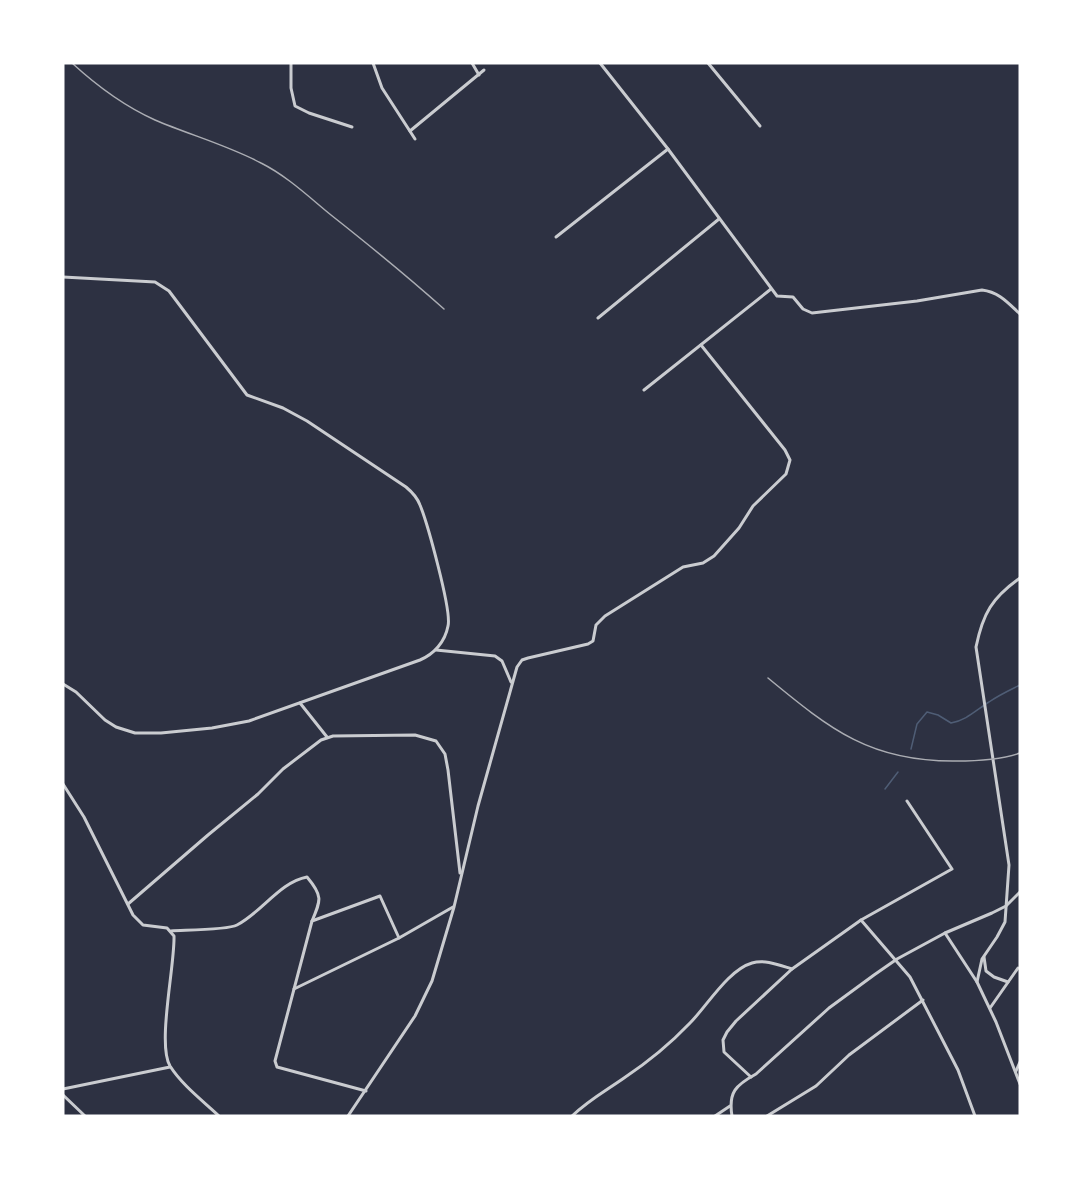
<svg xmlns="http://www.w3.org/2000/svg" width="1083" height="1179" viewBox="0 0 1083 1179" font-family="Spectral,serif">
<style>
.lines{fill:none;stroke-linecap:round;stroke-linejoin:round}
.stream{stroke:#4f5d75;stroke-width:1.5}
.minor{stroke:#caccd0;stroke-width:3}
.rail{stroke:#abadb3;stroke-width:1.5}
</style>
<rect width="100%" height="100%" fill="#2d3142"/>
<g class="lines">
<g class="stream">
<path d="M911 749 917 724 927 712 938 715 951 723C967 720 976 710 989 702 999 695 1010 690 1020 685"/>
<path d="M885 789 898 772"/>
</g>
<g class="minor">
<path d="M291 63V88L295 106 309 113 352 127"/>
<path d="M373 63 382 88 415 139"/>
<path d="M472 63 479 75"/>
<path d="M600 63 668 149 777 296 793 297 803 309 812 313 917 301 982 290C999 292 1008 303 1020 314"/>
<path d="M708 63 760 126"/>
<path d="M410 131 484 70"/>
<path d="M556 237 668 149"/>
<path d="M63 277 155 282 169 291 247 395 283 408 307 421 406 487C412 492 417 497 420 505 427 522 452 611 448 626 445 642 434 654 420 660L249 721 212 728 161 733H135L116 727 105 720 76 692 63 684"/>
<path d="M598 318 719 219"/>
<path d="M644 390 771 289"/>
<path d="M436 650 495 656 502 661 511 682"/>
<path d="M300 703 327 737"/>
<path d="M63 784 84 817 133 915 143 925 167 928 174 936C175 965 157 1044 170 1066 182 1085 203 1101 219 1116"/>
<path d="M128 904 208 835 258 794 283 769 321 740 333 736 415 735 436 741 445 754 448 770 460 873"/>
<path d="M861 920 910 977 958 1070 975 1116"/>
<path d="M171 931C186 930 227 930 237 925 262 912 280 882 307 877 323 896 321 900 312 921"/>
<path d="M945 933 977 982 996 1022 1020 1084"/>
<path d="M984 957 986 971 994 977 1008 982"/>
<path d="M977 982 982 959 997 937 1005 922 1009 865 976 647C983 613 992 598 1020 578"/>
<path d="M294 989 399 938"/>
<path d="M990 1008 1018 968"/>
<path d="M1016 1071 1020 1062"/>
<path d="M751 1077 724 1052 723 1040 727 1032 736 1021 792 969 861 920 952 869 907 801"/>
<path d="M63 1089 170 1067"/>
<path d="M366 1091 277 1067 275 1061 312 921 380 896 399 938 453 907"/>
<path d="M63 1095 85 1116"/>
<path d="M348 1116 415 1016 432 981 454 907 478 806 517 667 522 660 528 658 588 644 593 641 596 625 605 616 683 567 703 563 714 556 739 528 753 506 786 474 790 460 785 450 701 345"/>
<path d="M572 1116C590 1099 604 1092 624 1078 648 1062 670 1044 690 1023 707 1006 728 970 752 963 765 959 779 965 792 969"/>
<path d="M715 1116 730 1106"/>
<path d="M732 1116C728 1092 736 1085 756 1074L829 1008 874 975 897 959 945 933 992 913 1006 906 1020 892"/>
<path d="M767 1116 816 1086 849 1055 923 1000"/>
</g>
<g class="rail">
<path d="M72 63C97 86 124 106 155 120 190 135 227 145 261 163 287 176 309 197 331 215 369 245 407 276 444 309"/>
<path d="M768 678C831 730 871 762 956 761 977 761 1000 760 1020 753"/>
</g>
</g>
<rect width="1083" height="1179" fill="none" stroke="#ffffff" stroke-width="129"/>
</svg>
